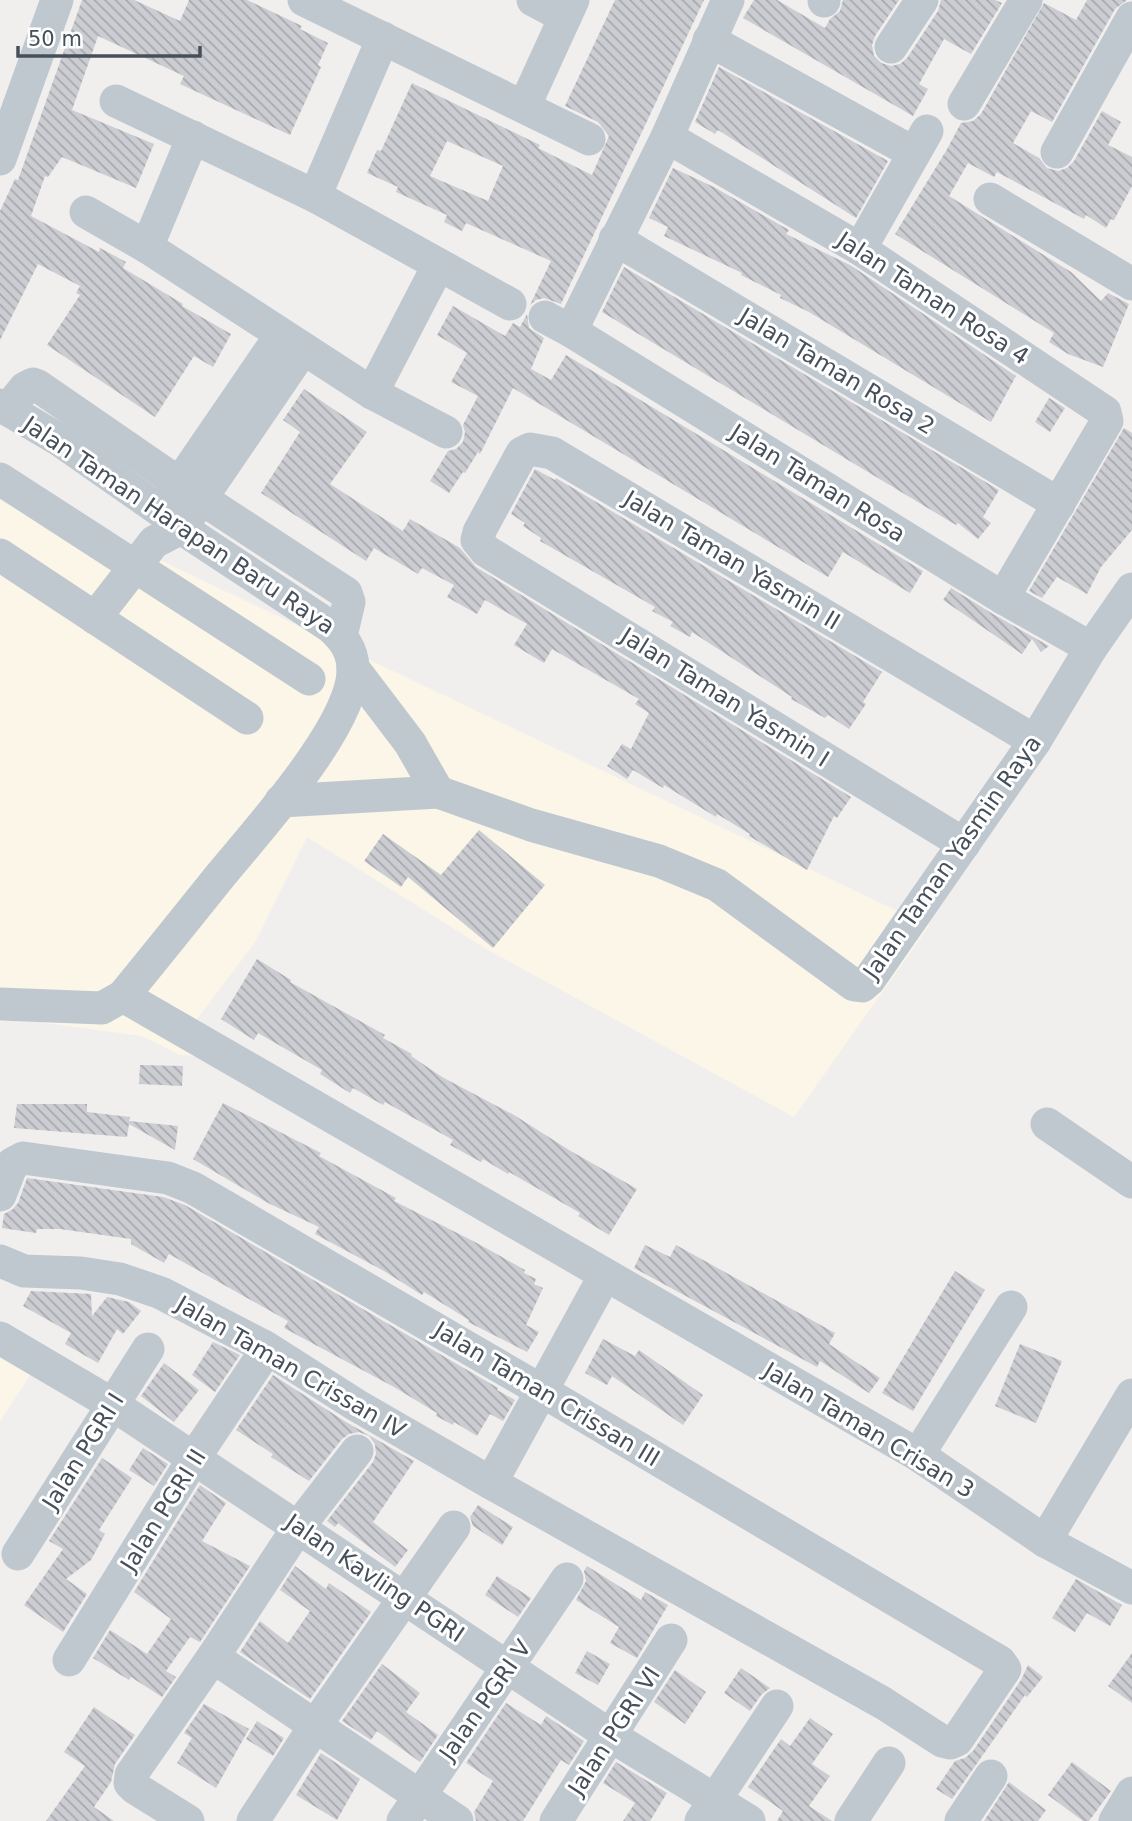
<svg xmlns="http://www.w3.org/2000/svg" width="1132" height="1821" viewBox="0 0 1132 1821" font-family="'DejaVu Sans',sans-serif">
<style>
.commercial{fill:#fbf6e8}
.building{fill:url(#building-back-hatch);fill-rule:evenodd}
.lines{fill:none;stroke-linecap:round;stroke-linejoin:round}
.minor{stroke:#bfc8cf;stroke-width:33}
.labels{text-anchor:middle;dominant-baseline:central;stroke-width:6;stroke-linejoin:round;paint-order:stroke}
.street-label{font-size:23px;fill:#47505a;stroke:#fff}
</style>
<defs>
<pattern id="building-back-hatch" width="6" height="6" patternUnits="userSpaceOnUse" patternTransform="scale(1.75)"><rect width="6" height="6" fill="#cbcdd2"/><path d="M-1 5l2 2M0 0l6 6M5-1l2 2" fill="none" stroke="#a7a9ad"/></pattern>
</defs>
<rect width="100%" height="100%" fill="#f1eeee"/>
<g class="commercial">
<path d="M0 484 929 926 794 1117 488 950 307 837 256 941 191 1027 243 1060 180 1055 142 1036 15 1019 0 1022Z"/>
<path d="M0 1352 32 1372 0 1422Z"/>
</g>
<g class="building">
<path d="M82 0H134L180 21 189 0H247L302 26 300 29 328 43 318 65 321 67 290 135 180 84 184 76 98 36 72 110 154 144 136 188 62 157 48 177 45 176 31 216 99 252 100 248 126 262 123 268 183 304 182 306 231 334 213 367 194 356 155 417 47 345 80 295 76 293 80 286 38 264 0 340V211L15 179 18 180Z"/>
<path d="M615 0H704L561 304 544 298 536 300 530 305 551 261 466 223 462 231 444 222 447 215 396 192 398 187 367 173 377 150 381 151 412 83 540 145 538 148 592 175 609 136 598 122 565 106ZM447 141 503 166 488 201 430 176Z"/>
<path d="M754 0H777L825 28 830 19 840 11 843 0H899L875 36 872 45 874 56 881 63 891 66 900 64 907 58 938 11 941 0H995L1002 3 971 54 944 39 919 84 928 89 913 116 743 18Z"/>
<path d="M1087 0H1127L1115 9 1052 122 1031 111 1013 143 1039 158 1047 168 1058 171 1067 168 1074 161 1102 111 1121 122 1108 145 1132 157V186L1114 220 1111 219 1106 228 1086 215 1084 219 997 172 994 177 968 163 949 196 1071 272 1101 301 1108 293 1129 304 1103 367 1068 354 1049 342 1054 333 895 234 946 151 961 123 973 121 981 114 1044 3 1076 20Z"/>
<path d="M719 67 888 161 856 218 718 130 715 134 695 122Z"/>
<path d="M673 168 714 187 789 230 786 234 850 265 1016 376 991 422 809 312 780 298 781 295 741 275 742 273 664 236 668 227 649 218Z"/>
<path d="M624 267 999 490 983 517 991 523 978 539 958 523 956 525 602 312Z"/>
<path d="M453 306 505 336 513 323 520 327 527 314 529 328 544 338 531 369 551 380 566 355 923 571 910 593 843 552 828 577 513 388 480 454 478 452 465 473 463 472 449 493 430 481 448 451 456 449 463 442 465 432 463 425 478 396 451 382 467 353 437 335Z"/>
<path d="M304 389 367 432 330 484 403 531 410 519 441 537 460 548 476 567 851 797 837 818 834 816 807 870 749 836 750 834 717 814 716 817 664 785 663 788 633 770 627 779 607 766 622 744 631 749 649 713 635 704 639 699 552 649 544 663 514 645 527 624 485 600 477 614 447 597 454 585 422 568 418 574 374 548 366 561 261 493 300 432 283 420Z"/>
<path d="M1049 398 1065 408 1050 432 1035 422Z"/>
<path d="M1124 428 1132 433V530L1101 567 1087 594 1057 577 1042 598 1029 591Z"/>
<path d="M535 469 555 480 556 478 882 672 863 702 866 704 849 729 828 715 825 718 791 699 792 697 692 632 690 637 670 626 673 622 652 611 655 607 540 541 541 538 523 526 525 523 511 514Z"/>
<path d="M951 588 993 614 1049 646 1041 652 1032 639 1022 654 943 600Z"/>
<path d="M479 830 545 885 493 948 408 877 401 887 364 861 383 834 441 875Z"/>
<path d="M257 959 291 980 290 982 385 1035 383 1038 412 1054 411 1056 442 1077 514 1115 569 1150 637 1189 609 1235 578 1216 580 1213 509 1172 508 1174 483 1159 481 1162 450 1145 453 1140 385 1102 383 1105 353 1088 350 1093 320 1074 322 1070 258 1033 254 1040 221 1019Z"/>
<path d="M140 1065 183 1066 182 1086 139 1084Z"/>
<path d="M223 1103 321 1153 319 1156 396 1198 394 1201 475 1242 525 1270 524 1273 536 1279 534 1284 543 1288 526 1325 539 1332 527 1352 468 1322 469 1320 424 1292 422 1295 384 1271 315 1234 319 1227 268 1203 193 1159Z"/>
<path d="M17 1104H87V1112L130 1117 129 1121 178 1126 175 1150 129 1124 127 1137 14 1128Z"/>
<path d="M27 1178 163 1197 185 1205 498 1388 497 1390 515 1400 503 1421 490 1414 477 1436 454 1422 453 1425 436 1416 437 1413 394 1387 284 1328 288 1321 169 1254 164 1263 131 1244V1239L60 1229H37L36 1233 2 1228 4 1214 13 1209 18 1203Z"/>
<path d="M645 1245 670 1257 676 1245 835 1333 829 1344 880 1378 869 1393 820 1361 817 1367 634 1268Z"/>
<path d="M955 1271 985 1290 913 1411 882 1393Z"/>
<path d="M31 1291 91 1294 92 1316 107 1297 129 1302 141 1311 123 1334 117 1329 98 1363 65 1344 71 1333 23 1306Z"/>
<path d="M603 1339 635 1356 639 1350 703 1395 683 1425 612 1376 607 1385 585 1373Z"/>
<path d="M213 1342 240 1355 215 1392 192 1375Z"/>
<path d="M1020 1344 1062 1361 1036 1423 995 1406Z"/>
<path d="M164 1363 199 1390 174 1422 141 1396Z"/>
<path d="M273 1375 346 1422 414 1461 373 1522 408 1550 395 1567 338 1523 335 1527 327 1521 373 1462 376 1454 375 1444 369 1436 359 1432 349 1434 342 1439 309 1481 271 1457 273 1454 236 1430Z"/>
<path d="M143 1448 168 1464 154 1486 129 1470Z"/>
<path d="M102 1458 132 1478 99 1530 105 1534 91 1560 66 1579 87 1594 63 1632 24 1605 63 1549 49 1541Z"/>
<path d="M200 1485 226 1503 202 1541 250 1566 200 1642 190 1637 166 1671 176 1677 162 1697 131 1677 129 1680 93 1658 110 1630 147 1654 171 1619 134 1592Z"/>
<path d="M478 1505 513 1527 502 1545 473 1526 470 1517Z"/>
<path d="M295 1566 326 1589 329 1583 371 1612 310 1699 240 1652 260 1621 288 1643 310 1611 280 1590Z"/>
<path d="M587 1566 641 1600 645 1592 668 1605 637 1658 610 1643 619 1627 576 1600 586 1581 584 1571Z"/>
<path d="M497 1576 531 1598 518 1617 485 1595Z"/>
<path d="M1076 1579 1122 1605 1110 1626 1087 1613 1075 1632 1052 1618Z"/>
<path d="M587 1651 610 1664 598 1685 575 1673Z"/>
<path d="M1132 1653V1703L1108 1686Z"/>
<path d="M382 1664 420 1693 406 1712 438 1735 420 1762 377 1731 371 1740 342 1721Z"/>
<path d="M1028 1665 1043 1677 1027 1697 1025 1695 952 1799 936 1789 955 1761 965 1758 973 1751 1021 1680Z"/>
<path d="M741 1668 770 1688 761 1695 750 1711 724 1693Z"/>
<path d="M675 1670 706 1692 685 1724 654 1702Z"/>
<path d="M506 1703 541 1725 546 1716 584 1741 569 1765 561 1760 523 1821H476L474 1812 493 1781 466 1763Z"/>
<path d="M204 1704 249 1729 216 1788 177 1763 192 1738 184 1733Z"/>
<path d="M94 1707 135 1735 115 1764 111 1782 94 1807 114 1821H46L85 1766 64 1752Z"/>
<path d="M810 1718 833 1734 812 1764 830 1776 809 1806 832 1821H777L783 1811 748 1787 781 1739 790 1746Z"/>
<path d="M257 1721 284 1738 273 1756 246 1739Z"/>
<path d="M321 1753 360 1779 337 1820 296 1795Z"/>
<path d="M616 1762 667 1793 650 1821H623L635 1803 603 1783Z"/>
<path d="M1072 1762 1111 1791 1089 1821H1083L1048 1795Z"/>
<path d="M1009 1782 1046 1810 1038 1821H984Z"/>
</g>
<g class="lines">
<g class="minor">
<path d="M304 0 589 139"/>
<path d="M533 0 565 17"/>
<path d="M824 1V0"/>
<path d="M709 40 914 153"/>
<path d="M891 47 922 0"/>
<path d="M116 101 315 196 510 304"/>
<path d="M964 104 1026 0"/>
<path d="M524 107 573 0"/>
<path d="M667 137 860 249 1105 412 1107 421 1003 598"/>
<path d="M1057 152 1132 18"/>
<path d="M0 159 57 0"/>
<path d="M315 196 383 38"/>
<path d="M990 199 1132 284"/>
<path d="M86 212 147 247 372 393 446 432"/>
<path d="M615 239 1059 504"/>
<path d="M147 247 193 137"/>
<path d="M860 249 927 131"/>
<path d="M545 317 571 331 1003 598 1091 648"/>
<path d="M571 331 667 137 728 0"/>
<path d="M372 393 438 266"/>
<path d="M0 405 58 439 161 511 181 528 331 627C343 638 352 649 353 667 356 723 256 832 220 876 188 916 156 956 123 996L102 1008 0 1004"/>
<path d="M8 409 25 388 33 384 38 386 202 499 346 593 349 602 341 636"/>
<path d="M0 479 309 679"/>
<path d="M168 500 281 335"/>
<path d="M0 555 247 718"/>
<path d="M95 618 154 542 181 528 303 349"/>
<path d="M353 668 410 743 438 792"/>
<path d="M281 801 438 792 531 825 659 861 717 885 854 985 862 986 869 980 1035 741 1091 648 1132 589"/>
<path d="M964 844 486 551 477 540 479 532 522 453 530 449 552 453 1035 741"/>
<path d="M123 996 918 1455 1045 1541 1132 1588"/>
<path d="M1047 1124 1132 1182"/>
<path d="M0 1195 12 1164 23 1158 168 1178 193 1188 542 1391 1000 1662 1005 1669 957 1740 950 1743 942 1741 883 1703 491 1483 356 1405 265 1347 161 1293 120 1279 81 1273 24 1271 0 1261"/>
<path d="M0 1338 112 1404 611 1736 749 1821"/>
<path d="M918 1455 1011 1307"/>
<path d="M491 1483 605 1275"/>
<path d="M1045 1541 1132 1395"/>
<path d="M18 1554 148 1349"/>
<path d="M213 1657 457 1821"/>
<path d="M69 1660 194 1458 259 1361"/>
<path d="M188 1821 135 1788 130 1783 131 1775 213 1657 299 1526 357 1451"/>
<path d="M253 1821 315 1726 454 1527"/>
<path d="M403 1821 567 1579"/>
<path d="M556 1821 671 1640"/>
<path d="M701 1821 777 1706"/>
<path d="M851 1821 889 1763"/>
<path d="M961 1821 991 1776"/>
<path d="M1115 1821 1132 1793"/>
</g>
</g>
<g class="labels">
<g class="street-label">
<text transform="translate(933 298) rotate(33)">Jalan Taman Rosa 4</text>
<text transform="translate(837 371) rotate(31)">Jalan Taman Rosa 2</text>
<text transform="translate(818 483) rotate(32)">Jalan Taman Rosa</text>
<text transform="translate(179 525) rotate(34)">Jalan Taman Harapan Baru Raya</text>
<text transform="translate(732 560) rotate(31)">Jalan Taman Yasmin II</text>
<text transform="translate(725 697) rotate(32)">Jalan Taman Yasmin I</text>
<text transform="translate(952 857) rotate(-55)">Jalan Taman Yasmin Raya</text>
<text transform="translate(291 1367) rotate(30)">Jalan Taman Crissan IV</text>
<text transform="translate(547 1394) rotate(31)">Jalan Taman Crissan III</text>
<text transform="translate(869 1430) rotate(31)">Jalan Taman Crisan 3</text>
<text transform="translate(83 1451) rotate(-58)">Jalan PGRI I</text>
<text transform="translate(163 1510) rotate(-58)">Jalan PGRI II</text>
<text transform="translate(375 1578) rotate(34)">Jalan Kavling PGRI</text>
<text transform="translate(485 1700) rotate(-55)">Jalan PGRI V</text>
<text transform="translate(614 1731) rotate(-57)">Jalan PGRI VI</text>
</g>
</g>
<path d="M18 46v10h182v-10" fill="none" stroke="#47505a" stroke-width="3.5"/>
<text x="28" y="46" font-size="21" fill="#47505a" stroke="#ffffff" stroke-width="5" paint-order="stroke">50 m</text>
</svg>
